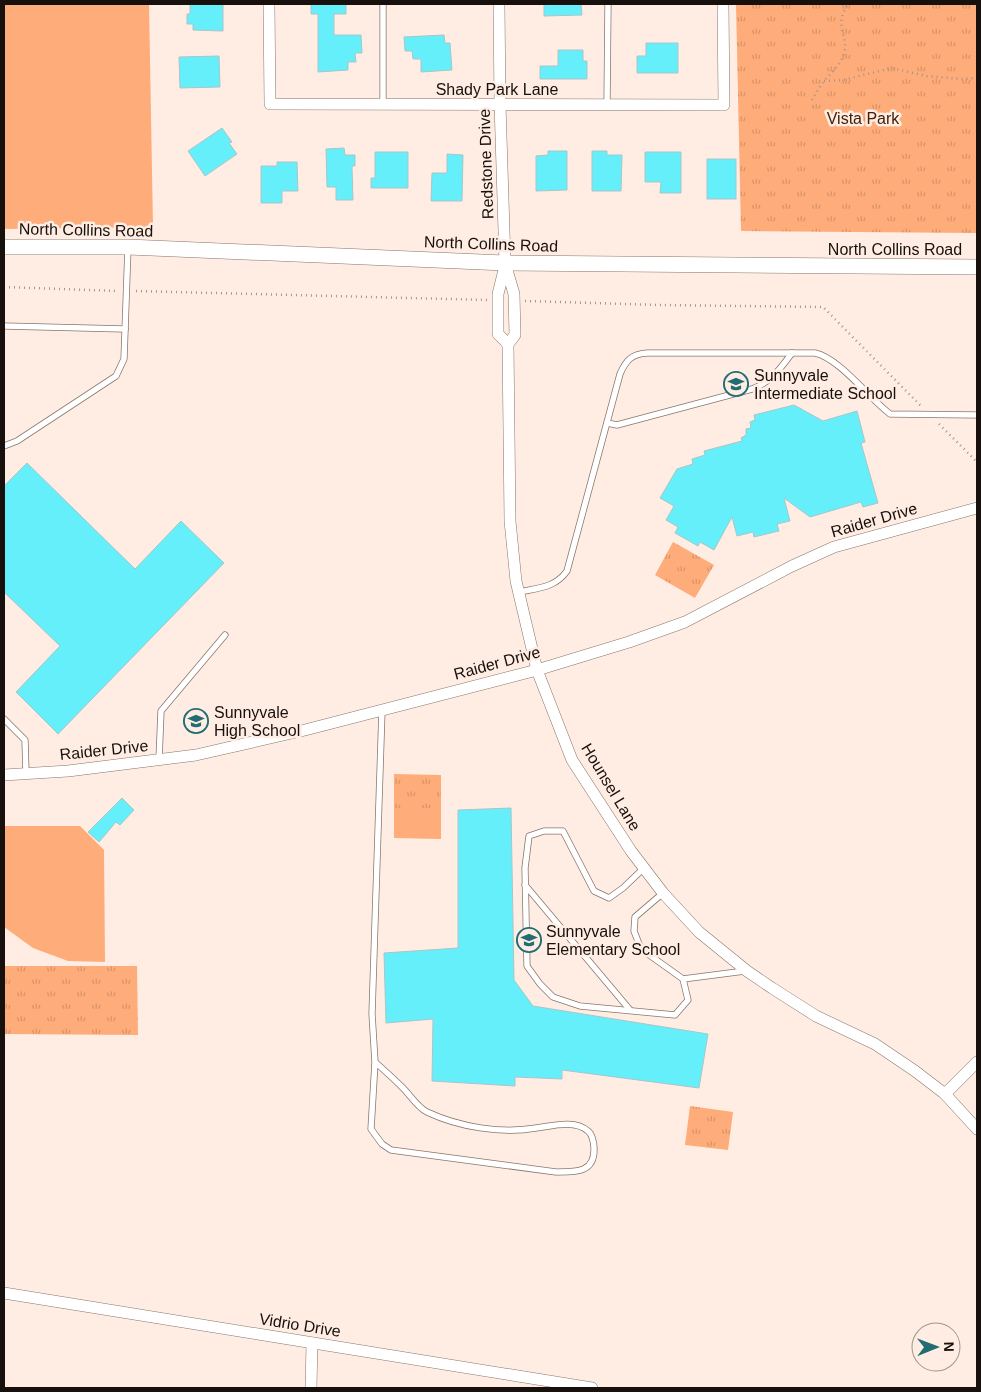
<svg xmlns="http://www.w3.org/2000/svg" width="981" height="1392" viewBox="0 0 981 1392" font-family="Arial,sans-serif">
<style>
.grass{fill:#feac79}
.park{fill:url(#park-tufts)}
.building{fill:#65effa;stroke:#aac5c7}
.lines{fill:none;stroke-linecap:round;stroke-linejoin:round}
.lane-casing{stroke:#88766b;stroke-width:7}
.street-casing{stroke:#88766b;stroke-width:12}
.secondary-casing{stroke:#88766b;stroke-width:16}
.path{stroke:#a2958d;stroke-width:2.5;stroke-dasharray:1 4;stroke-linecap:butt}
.lane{stroke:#fff;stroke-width:5.5}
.street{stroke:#fff;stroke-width:11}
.secondary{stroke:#fff;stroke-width:15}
.labels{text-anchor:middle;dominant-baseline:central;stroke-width:5;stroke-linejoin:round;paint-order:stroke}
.street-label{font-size:16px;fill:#17100c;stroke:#ffede3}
.park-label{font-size:16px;fill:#41210a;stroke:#ffede3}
.poi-label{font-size:16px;fill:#17100c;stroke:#ffede3;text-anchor:start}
</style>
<defs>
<pattern id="park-tufts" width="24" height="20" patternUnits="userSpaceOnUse" patternTransform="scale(1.25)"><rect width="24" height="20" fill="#feac79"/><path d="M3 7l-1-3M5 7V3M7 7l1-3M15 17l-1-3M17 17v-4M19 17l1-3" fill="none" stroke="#d99367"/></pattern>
</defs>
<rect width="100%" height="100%" fill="#ffede3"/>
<g class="grass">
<path d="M4 4H149L153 227 4 229Z"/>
<path d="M394 808H441V839L394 838Z"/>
<path d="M4 826H80L104 850 105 962 68 961 33 948 4 927Z"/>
</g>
<g class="park">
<path d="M736 4H977V233L741 231Z"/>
<path d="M673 542 714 565 695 598 655 575Z"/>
<path d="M394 774 441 775V808H394Z"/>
<path d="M4 966H137L138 1035 4 1034Z"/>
<path d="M690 1106 733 1112 728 1150 685 1145Z"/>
</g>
<g class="building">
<path d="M190 4H223V31L193 30V24H187V14H190Z"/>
<path d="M311 4H346V14H334V35H361L362 53H355L356 62H348V70L318 72V14H311Z"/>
<path d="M544 4H581L582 15 544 16Z"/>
<path d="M444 35 445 43H450L452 70 421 72V59H413L412 51H405L404 37Z"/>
<path d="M646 43H678V73H637V56H646Z"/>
<path d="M558 50H583V61H587V79H540V66H558Z"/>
<path d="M219 56 220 87 180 88 179 57Z"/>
<path d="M222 128 232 142 229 143 237 154 205 176 188 151Z"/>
<path d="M344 148 345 155H355V166H352L353 200H336V187H327L326 149Z"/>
<path d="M548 151H567V190L536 191V156L548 155Z"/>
<path d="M592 151H607V155H622L621 191H592Z"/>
<path d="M375 152H408V188H371V178H375Z"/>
<path d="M645 152H681V193H660L661 182H645Z"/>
<path d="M447 154 463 155 462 201H431L432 173H447Z"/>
<rect x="707" y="159" width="29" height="40"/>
<path d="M277 162H297L298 191H282V203H261V166H277Z"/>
<path d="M794 405 823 421 857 411 865 442 861 443 878 503 863 507 861 502 810 517 784 498 790 521 777 524 779 531 754 537 753 532 737 536 732 517 714 550 700 542 698 546 675 533 678 527 666 520 674 506 660 498 677 469 693 464 692 459 705 455 704 451 742 441 741 438 746 435V429L751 428 750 422 755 420 754 415Z"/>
<path d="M27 463 135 569 181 521 224 563 58 734 16 692 60 646 4 592V486Z"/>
<path d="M122 798 134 810 120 825 116 822 99 842 88 832Z"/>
<path d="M511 808 514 980 533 1006 708 1034 699 1088 562 1070V1079L515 1077V1086L432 1081 433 1019 386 1023 384 953 458 948V810Z"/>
</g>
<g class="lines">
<defs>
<g id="lane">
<path d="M383 105V4"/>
<path d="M607 105 608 4"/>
<path d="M4 326 125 329"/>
<path d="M607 423 617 425 752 389C771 382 780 369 792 353"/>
<path d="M4 446 17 441 116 376 124 359 128 247"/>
<path d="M519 592C538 588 555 588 567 571L620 374C626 360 632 354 647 353H815C839 358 869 398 890 414L977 415"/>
<path d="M4 719 25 740 26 773"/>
<path d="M159 760 161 711 225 635"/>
<path d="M644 868 623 888 609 898 594 891 563 831H544L529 836 525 868 527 966 540 984 553 997 580 1006 675 1015 688 1000 683 979 641 949 634 931 635 917 663 893"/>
<path d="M525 885 630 1010"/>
<path d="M683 979 745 971"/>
<path d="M375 1062 371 1129 382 1144 391 1150 556 1172C576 1172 595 1173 594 1148 594 1143 592 1134 588 1131 575 1119 551 1126 536 1128 501 1134 459 1127 427 1112 418 1108 410 1095 403 1088 394 1079 384 1070 375 1062L372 1014 382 710"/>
</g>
<g id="street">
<path d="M269 4 270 104 724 105 723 4"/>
<path d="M499 4 500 104 505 263 514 294 515 335 508 344 510 521 516 581 537 670 572 760 631 851 663 893 699 932 747 971 772 988 816 1016 875 1044 915 1071 945 1094 977 1129"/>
<path d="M505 266 498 294V334L508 344"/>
<path d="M4 775 68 771 196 755 305 730 537 670 629 642 685 622 792 566 834 547 977 508"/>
<path d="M945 1094 977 1062"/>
<path d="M4 1293 592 1388"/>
<path d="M311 1388 312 1343"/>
</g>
<path id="secondary" d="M4 247H128L505 263 977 267"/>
</defs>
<use href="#lane" class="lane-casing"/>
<use href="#street" class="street-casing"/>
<use href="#secondary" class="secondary-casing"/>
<g class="path">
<path d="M824 81 843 80 892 68 926 76 961 79 977 78"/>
<path d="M812 100C816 93 820 86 825 80 832 72 841 64 844 54 849 34 833 28 848 4"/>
<path d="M4 287 118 291"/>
<path d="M136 291 488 300"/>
<path d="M525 301 660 305 823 307 921 406"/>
<path d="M939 424 977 462"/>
</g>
<use href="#lane" class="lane"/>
<use href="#street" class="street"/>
<use href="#secondary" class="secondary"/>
</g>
<defs>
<symbol id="school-ring" viewBox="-11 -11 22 22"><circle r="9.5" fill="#ffede3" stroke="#226d73" stroke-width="1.5"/><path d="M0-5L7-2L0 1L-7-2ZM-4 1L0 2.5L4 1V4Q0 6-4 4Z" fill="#226d73"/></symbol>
</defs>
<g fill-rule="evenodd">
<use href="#school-ring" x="722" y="370" width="28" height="28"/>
<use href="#school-ring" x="182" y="707" width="28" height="28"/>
<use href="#school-ring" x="515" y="926" width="28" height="28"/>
</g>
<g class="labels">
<g class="street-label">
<text x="497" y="89">Shady Park Lane</text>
<text transform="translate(486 164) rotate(-92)">Redstone Drive</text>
<text transform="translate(86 230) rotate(1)">North Collins Road</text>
<text transform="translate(491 244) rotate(2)">North Collins Road</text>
<text x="895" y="249">North Collins Road</text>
<text transform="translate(874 520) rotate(-16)">Raider Drive</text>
<text transform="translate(497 663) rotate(-15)">Raider Drive</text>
<text transform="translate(104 750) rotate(-6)">Raider Drive</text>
<text transform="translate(611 787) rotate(59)">Hounsel Lane</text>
<text transform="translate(300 1325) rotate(9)">Vidrio Drive</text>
</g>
<g class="park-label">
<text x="863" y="118">Vista Park</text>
</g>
<g class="poi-label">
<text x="754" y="375">Sunnyvale<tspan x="754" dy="18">Intermediate School</tspan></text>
<text x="214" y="712">Sunnyvale<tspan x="214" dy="18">High School</tspan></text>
<text x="546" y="931">Sunnyvale<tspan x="546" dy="18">Elementary School</tspan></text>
</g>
</g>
<rect width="981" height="1392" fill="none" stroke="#17100c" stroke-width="10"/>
<g transform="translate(936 1347) rotate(89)"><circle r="24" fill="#ffede3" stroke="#a2958d"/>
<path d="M0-4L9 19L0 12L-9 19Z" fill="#226d73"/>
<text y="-8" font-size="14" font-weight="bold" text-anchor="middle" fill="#17100c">N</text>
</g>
</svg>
